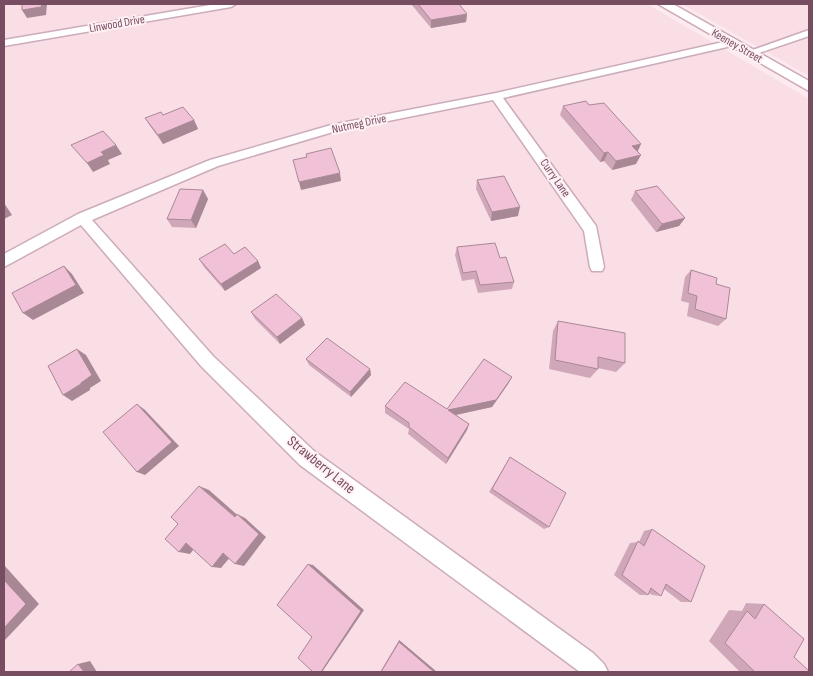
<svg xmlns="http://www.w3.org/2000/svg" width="813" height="676" viewBox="0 0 813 676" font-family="'Sofia Sans Condensed',sans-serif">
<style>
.residential{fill:#f9dee6}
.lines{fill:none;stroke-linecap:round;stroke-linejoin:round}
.street-casing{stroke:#ccacba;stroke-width:3}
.secondary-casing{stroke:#cda8b7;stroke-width:3}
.street{fill:#fff;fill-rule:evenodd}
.secondary{fill:#fff;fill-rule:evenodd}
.wall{fill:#cfa7b9}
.shaded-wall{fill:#a98896}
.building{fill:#f1c2d7;stroke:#a98896}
.labels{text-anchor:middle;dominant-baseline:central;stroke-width:4;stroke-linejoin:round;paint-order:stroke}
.far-street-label{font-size:12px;fill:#774d62;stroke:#fff0f4}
.street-label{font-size:15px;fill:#774d62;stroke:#fff0f4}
</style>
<rect width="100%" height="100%" fill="#fceaee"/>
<g class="residential">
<path d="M4 4H647L809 99V672H4Z"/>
<path d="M682 4H809V76Z"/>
</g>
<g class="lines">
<defs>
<g id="street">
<path d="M216 4H236L231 7 4 46V40Z"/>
<path d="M809 30V36L753 55 744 53Z"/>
<path d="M732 40 736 41V45L503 98 596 226 604 267 602 271H592L590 267 584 231 493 100 333 132 218 166 92 220 213 356 314 451 593 653 604 664 608 672H580L300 465 201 366 81 225 4 267V254L78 214 210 160 331 125 496 93Z"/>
</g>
<path id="secondary" d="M658 4H673L809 81V91Z"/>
</defs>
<use href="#street" class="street-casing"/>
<use href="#secondary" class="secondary-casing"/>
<use href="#street" class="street"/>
<use href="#secondary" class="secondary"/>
</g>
<g class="wall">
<path d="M411 4H459L467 14 466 22 431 28Z"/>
<path d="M563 106 637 151 636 164 612 170 604 161 600 162 560 115Z"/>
<path d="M163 115 194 120 198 129 163 144 150 126 145 118Z"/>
<path d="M477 180 518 216 491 221 476 189Z"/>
<path d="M203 190 208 199 196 228 172 227 167 219Z"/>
<path d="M635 191 685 218 679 226 656 232 631 200Z"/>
<path d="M457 247 500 258 514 282 512 289 478 293 474 279 462 281 455 255Z"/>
<path d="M234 254 258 261 261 268 225 291 204 267 199 259Z"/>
<path d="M691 270 716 284 726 319 718 326 687 316 689 303 681 301 685 277Z"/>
<path d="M251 312 302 318 305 325 280 344 255 319Z"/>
<path d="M558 321 625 363 616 372 598 368V369L590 378 549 369 553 331Z"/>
<path d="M306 359 370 369 371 375 351 397 309 365Z"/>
<path d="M512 377 508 384 492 407 456 415 469 424 467 430 446 464 408 434 409 429 385 413V406L447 409Z"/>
<path d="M510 457 549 527 544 529 489 492Z"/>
<path d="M652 529 691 602H681L664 589 661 596 652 595 649 593 648 595H640L614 575 630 543 639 542 644 531Z"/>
<path d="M746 603 764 604 794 657 809 672H740L709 641 729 610 742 611Z"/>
<path d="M399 640 437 672H380Z"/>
</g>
<g class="shaded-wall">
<path d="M42 4H47L46 15 27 18 22 10Z"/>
<path d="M467 14 466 22 431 28V20Z"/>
<path d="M194 120 198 129 163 144 158 135Z"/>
<path d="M641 144 637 153 632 146Z"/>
<path d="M116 145 122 154 108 160 110 164 93 172 87 163 101 152Z"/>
<path d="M608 152 604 161 600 162 604 153Z"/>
<path d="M641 155 636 164 612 170 616 161Z"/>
<path d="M340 173 341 181 301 190 299 182Z"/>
<path d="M203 190 208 199 196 228 191 220Z"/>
<path d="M4 203 12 215 4 219Z"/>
<path d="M520 207 518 216 491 221 492 212Z"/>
<path d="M685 218 679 226 656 232 662 224Z"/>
<path d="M258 261 261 268 225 291 221 284Z"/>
<path d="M64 266 72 274 84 293 33 320 23 313Z"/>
<path d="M302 318 305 325 280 344 277 337Z"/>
<path d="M77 349 86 355 101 381 90 388V390L72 401 63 395 81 383Z"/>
<path d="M370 369 371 375 351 397 350 392Z"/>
<path d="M512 377 508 384 492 407 446 417 448 410Z"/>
<path d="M137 404 145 410 179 446 145 475 137 472Z"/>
<path d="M469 424 467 430 446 464 448 458Z"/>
<path d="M199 486 209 490 243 520 235 517Z"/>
<path d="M237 514 245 518 266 537 244 566 235 564Z"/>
<path d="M186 543 197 545 190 554 179 552Z"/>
<path d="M223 553 232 555 221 568 212 567Z"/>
<path d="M308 564 313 565 364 610 322 672H321Z"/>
<path d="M4 565 39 604 5 640 4 641Z"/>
<path d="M399 640 437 672H434L399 642Z"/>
<path d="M90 661 97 672H84L78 664Z"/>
</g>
<g class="building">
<path d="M22 4H42L41 7 22 10Z"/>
<path d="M418 4H459L467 14 431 20Z"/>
<path d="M586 101 589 105 604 103 641 144 632 146 641 155 616 161 608 152 604 153 563 106Z"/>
<path d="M183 107 194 120 158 135 145 118 161 112 163 115Z"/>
<path d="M103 131 116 145 101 152 104 155 87 163 71 145Z"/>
<path d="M331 148 340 173 299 182 293 160 307 157 306 154Z"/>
<path d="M504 176 520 207 492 212 477 180Z"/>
<path d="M657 186 685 218 662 224 635 191Z"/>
<path d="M180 189 203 190 191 220 167 219Z"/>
<path d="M495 243 500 258 506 257 514 282 480 285 476 271 463 273 457 247Z"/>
<path d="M225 244 234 254 245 247 258 261 221 284 199 259Z"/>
<path d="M64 266 76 285 23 313 12 293Z"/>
<path d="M691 270 717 278 716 284 730 288 726 319 695 309 697 296 688 293Z"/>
<path d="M276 294 302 318 277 337 251 312Z"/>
<path d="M558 321 625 333V363L598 357V369L555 360Z"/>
<path d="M327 338 370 369 350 392 306 359Z"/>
<path d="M77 349 92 375 81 383V384L63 395 48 366Z"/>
<path d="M484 359 512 377 496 400 448 410 469 424 448 458 409 427V423L385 406 405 382 447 409Z"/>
<path d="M137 404 172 442 137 472 103 432Z"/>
<path d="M510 457 566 493 549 527 492 489Z"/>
<path d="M199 486 235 517 237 514 259 534 235 564 223 553 212 567 186 543 179 552 165 539 178 524 171 517Z"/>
<path d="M652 529 705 566 691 602 666 584 661 596 651 588 648 595 622 575 638 541 644 546Z"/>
<path d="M308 564 361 611 321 672H313L298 658 312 637 277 605Z"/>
<path d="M4 580 26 604 4 628Z"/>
<path d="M764 604 804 639 794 657 809 671V672H755L725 643 747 611 755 619Z"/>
<path d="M399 642 434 672H381Z"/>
<path d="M78 664 84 672H69Z"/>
</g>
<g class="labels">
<g class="far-street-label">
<text transform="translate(117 24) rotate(-10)">Linwood Drive</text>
<text transform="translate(737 46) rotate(30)">Keeney Street</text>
<text transform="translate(359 124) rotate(-12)">Nutmeg Drive</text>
<text transform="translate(555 178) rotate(55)">Curry Lane</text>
</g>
<g class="street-label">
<text transform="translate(321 465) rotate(39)">Strawberry Lane</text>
</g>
</g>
<rect width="813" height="676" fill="none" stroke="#774d62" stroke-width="10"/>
</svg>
